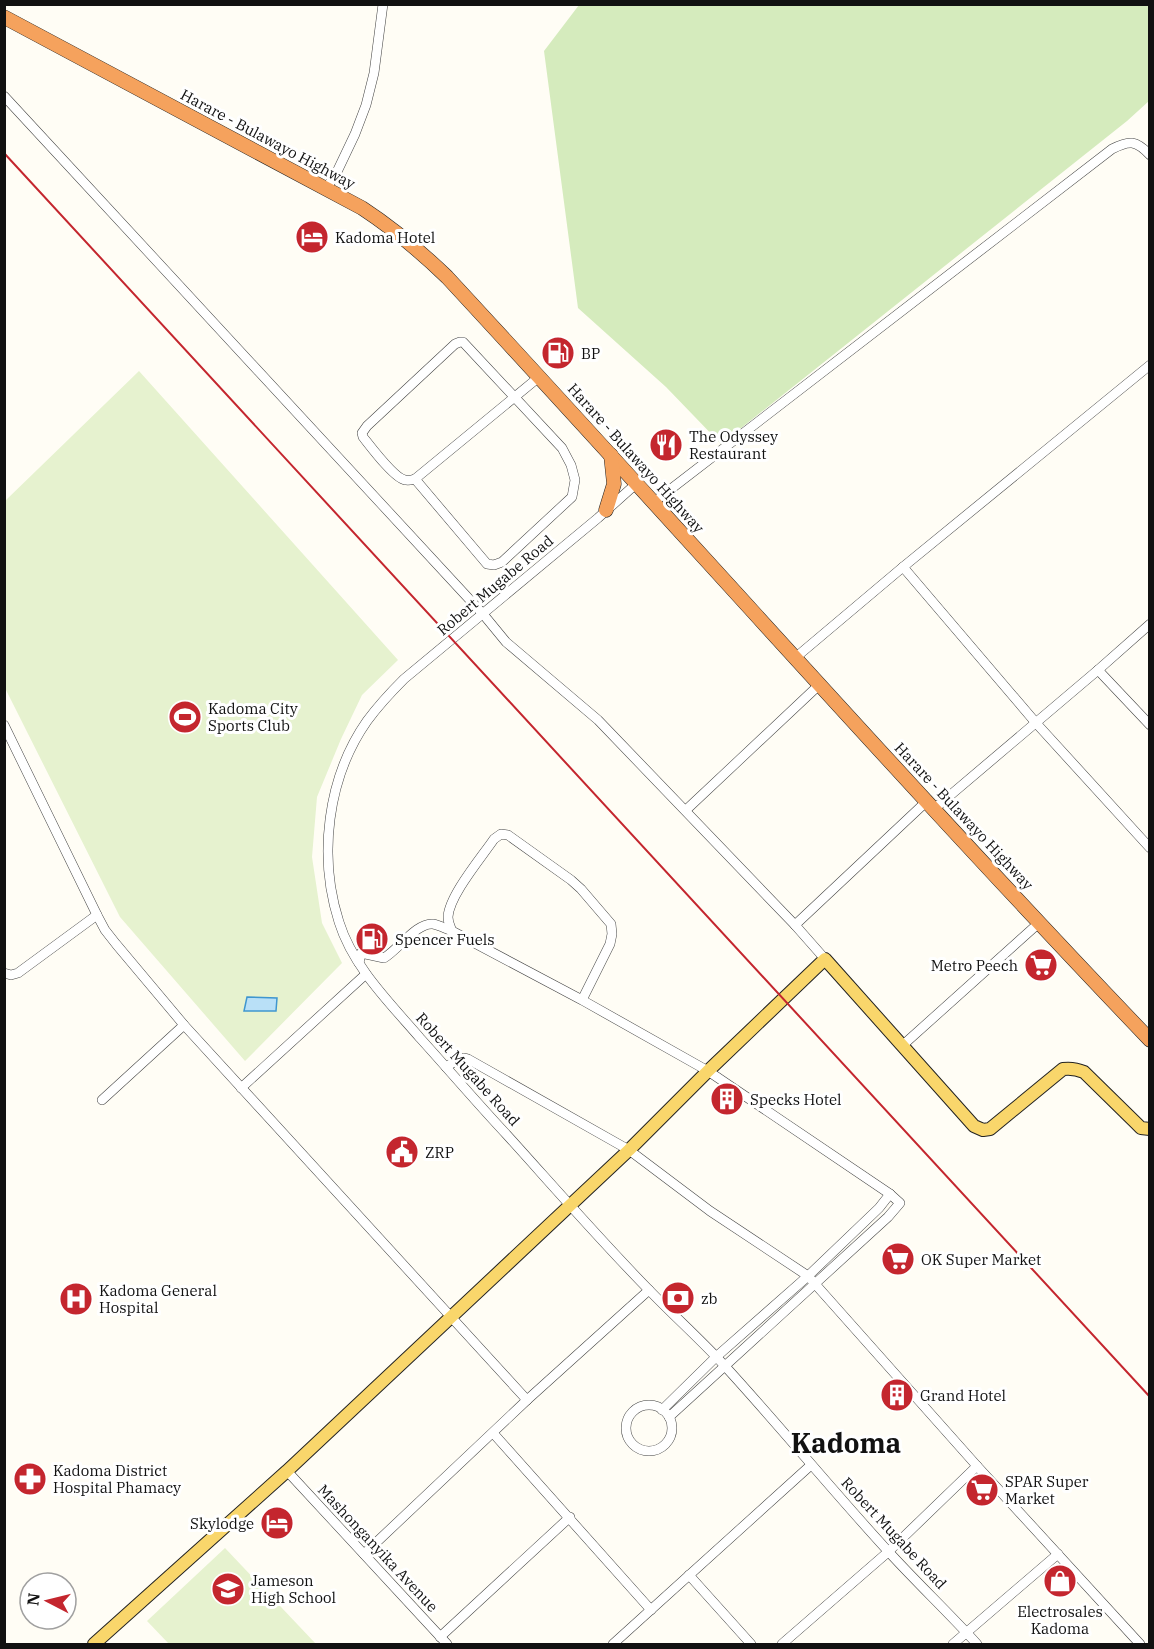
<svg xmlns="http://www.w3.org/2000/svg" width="1154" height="1649" viewBox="0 0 1154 1649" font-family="'IBM Plex Serif',serif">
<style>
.green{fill:#d5ebbd}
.pitch{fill:#e6f2cf}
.water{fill:#b9e0f7;stroke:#3f96cf;stroke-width:1.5}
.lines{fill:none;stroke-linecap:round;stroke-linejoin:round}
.minor-casing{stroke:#444;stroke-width:10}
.major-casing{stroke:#222;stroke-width:14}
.highway-casing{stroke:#222;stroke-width:15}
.minor{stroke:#fff;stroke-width:9}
.major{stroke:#f9d66b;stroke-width:12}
.highway{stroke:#f5a25d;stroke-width:14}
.rail{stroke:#c4262e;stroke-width:2}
.labels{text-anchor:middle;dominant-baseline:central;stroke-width:6;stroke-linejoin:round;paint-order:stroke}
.street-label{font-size:15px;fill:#111;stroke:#fff}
.poi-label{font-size:15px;fill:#111;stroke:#fff;text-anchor:start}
.town-label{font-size:27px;font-weight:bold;fill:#111;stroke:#fff}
</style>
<rect width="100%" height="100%" fill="#fffdf5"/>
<path class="green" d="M579 5H1149V101L1127 121 721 444 666 387 578 308 544 51Z"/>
<g class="pitch">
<path d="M139 371 398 660 362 695 341 739 317 797 312 857 322 923 342 963 245 1061 120 917 5 688V501Z"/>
<path d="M225 1548 316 1644H169L147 1621Z"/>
</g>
<path class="water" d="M247 997 277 998 276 1011H244Z"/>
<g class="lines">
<defs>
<g id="minor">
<path d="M4 96 483 614 506 642 598 720 795 925 825 959"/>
<path d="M326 188 335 176 355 134 366 105 374 73 383 4"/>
<path d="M460 342H463L562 448 571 465 575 480 572 497 502 562 494 565 487 564 415 479C411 480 409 481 405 480 394 478 371 447 363 437L362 433 367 426 455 344Z"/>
<path d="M415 479 539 377"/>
<path d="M637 483 598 518 404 679C391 692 378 706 367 721 327 778 318 857 339 922 353 967 390 1003 420 1038 449 1070 477 1103 507 1135 554 1187 600 1240 649 1290 673 1315 700 1339 723 1364 779 1425 831 1489 887 1550 916 1582 948 1612 977 1644"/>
<path d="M654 502 1112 149C1129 140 1136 140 1150 155"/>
<path d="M903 567 1036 723 1150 848"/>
<path d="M795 658 903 567 1150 365"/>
<path d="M1098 670 1150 725"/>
<path d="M4 725 97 915 105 930 116 944 184 1025 527 1400"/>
<path d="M934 809 1098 670 1150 624"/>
<path d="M686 810 819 685"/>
<path d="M795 925 927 801"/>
<path d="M359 963 361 953 384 958C398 950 417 922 433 924 439 925 446 929 452 931"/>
<path d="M4 973 11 975 18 973 97 915"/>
<path d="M582 1000 610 944 612 934 611 924 581 889 571 880 508 835 501 834 494 839C481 858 449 896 448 917 448 923 450 926 452 931L582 1000 708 1071 890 1194 900 1203 888 1217 669 1417"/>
<path d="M903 1045 1040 922"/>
<path d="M446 1067C453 1063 460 1056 468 1059L629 1150 710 1211 808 1276 977 1466 1140 1644"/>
<path d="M241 1088 366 974"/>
<path d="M102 1100 184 1025"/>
<circle cx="649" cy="1428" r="23"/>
<path d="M662 1410 716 1357 808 1276 879 1208 890 1194"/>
<path d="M493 1433 651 1610"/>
<path d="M287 1471 447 1644"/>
<path d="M364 1554 527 1400 649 1290"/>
<path d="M689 1575 751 1644"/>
<path d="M440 1637 570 1517"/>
<path d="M613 1644 811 1465"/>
<path d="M782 1644 888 1552 977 1466"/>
<path d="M953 1644 1058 1554"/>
</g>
<path id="major" d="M94 1644 287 1471 629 1150 708 1071 825 959 974 1126 983 1130 990 1129 1063 1069C1071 1068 1077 1069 1084 1072L1136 1123 1141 1128 1150 1129"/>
<g id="highway">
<path d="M4 17 362 208C394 229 419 250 447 277 682 531 911 790 1150 1040"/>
<path d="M606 510 614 484 611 455"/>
</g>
</defs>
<use href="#minor" class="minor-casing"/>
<use href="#major" class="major-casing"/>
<use href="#highway" class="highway-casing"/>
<use href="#minor" class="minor"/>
<use href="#major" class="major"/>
<use href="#highway" class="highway"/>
<path class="rail" d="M4 153 1150 1397"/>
</g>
<defs>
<symbol id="hotel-disc" viewBox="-11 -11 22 22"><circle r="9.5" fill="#c4262e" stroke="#fff"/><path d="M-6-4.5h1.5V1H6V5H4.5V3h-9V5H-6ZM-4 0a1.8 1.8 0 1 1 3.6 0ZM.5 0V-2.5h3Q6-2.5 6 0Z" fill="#fff"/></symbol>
<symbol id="fuel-disc" viewBox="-11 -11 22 22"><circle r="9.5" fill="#c4262e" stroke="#fff"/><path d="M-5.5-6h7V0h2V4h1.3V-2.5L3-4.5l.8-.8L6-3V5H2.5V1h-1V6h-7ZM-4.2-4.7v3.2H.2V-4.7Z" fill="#fff"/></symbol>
<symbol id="restaurant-disc" viewBox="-11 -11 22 22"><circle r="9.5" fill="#c4262e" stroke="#fff"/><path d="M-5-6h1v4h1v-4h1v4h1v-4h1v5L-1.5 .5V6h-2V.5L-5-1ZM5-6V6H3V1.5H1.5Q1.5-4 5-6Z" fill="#fff"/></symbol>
<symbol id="stadium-disc" viewBox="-11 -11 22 22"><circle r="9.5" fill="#c4262e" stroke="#fff"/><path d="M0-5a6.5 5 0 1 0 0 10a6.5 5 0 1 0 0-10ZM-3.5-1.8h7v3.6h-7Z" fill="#fff"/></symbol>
<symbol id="supermarket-disc" viewBox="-11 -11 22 22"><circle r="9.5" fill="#c4262e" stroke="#fff"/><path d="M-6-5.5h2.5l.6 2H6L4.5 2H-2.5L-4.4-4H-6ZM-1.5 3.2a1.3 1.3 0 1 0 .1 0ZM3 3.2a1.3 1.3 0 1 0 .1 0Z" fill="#fff"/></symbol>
<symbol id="building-disc" viewBox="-11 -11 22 22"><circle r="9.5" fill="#c4262e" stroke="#fff"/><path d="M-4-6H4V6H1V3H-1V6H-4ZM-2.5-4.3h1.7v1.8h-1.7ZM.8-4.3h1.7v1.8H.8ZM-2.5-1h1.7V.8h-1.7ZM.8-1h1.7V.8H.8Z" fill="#fff"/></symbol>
<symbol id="civic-disc" viewBox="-11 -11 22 22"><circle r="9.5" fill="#c4262e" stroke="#fff"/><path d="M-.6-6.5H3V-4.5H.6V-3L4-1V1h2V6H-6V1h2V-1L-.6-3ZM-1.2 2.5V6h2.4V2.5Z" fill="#fff"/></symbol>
<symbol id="bank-disc" viewBox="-11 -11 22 22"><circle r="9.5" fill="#c4262e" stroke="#fff"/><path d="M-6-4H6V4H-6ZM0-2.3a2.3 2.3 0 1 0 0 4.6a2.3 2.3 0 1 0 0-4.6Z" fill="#fff"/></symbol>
<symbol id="hospital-disc" viewBox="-11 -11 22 22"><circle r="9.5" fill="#c4262e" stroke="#fff"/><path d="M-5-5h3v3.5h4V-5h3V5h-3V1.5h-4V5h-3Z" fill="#fff"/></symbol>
<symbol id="pharmacy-disc" viewBox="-11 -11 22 22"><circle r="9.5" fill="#c4262e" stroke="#fff"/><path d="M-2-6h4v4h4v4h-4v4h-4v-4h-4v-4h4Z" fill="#fff"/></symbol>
<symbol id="shop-disc" viewBox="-11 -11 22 22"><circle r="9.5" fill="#c4262e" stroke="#fff"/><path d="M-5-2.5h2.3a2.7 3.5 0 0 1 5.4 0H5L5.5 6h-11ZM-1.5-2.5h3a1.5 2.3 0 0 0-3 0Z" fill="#fff"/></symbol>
<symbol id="school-disc" viewBox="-11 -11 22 22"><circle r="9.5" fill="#c4262e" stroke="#fff"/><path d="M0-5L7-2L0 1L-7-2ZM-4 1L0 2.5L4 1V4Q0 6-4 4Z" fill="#fff"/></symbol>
</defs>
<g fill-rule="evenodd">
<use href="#hotel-disc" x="293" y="218" width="38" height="38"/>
<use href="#fuel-disc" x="539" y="334" width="38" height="38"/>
<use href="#restaurant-disc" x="647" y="426" width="38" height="38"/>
<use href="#stadium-disc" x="166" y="698" width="38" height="38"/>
<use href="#fuel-disc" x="353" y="920" width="38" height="38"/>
<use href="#supermarket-disc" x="1022" y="946" width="38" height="38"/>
<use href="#building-disc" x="708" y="1080" width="38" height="38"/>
<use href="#civic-disc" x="383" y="1133" width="38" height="38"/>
<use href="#supermarket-disc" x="879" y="1240" width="38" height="38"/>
<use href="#bank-disc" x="659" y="1279" width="38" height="38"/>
<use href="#hospital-disc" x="57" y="1280" width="38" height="38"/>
<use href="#building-disc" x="878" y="1376" width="38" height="38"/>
<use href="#pharmacy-disc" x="11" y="1460" width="38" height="38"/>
<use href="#supermarket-disc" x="963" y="1471" width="38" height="38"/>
<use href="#hotel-disc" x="258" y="1504" width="38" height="38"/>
<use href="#shop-disc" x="1041" y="1562" width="38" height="38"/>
<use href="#school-disc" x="209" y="1570" width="38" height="38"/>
</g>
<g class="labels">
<g class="street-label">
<text transform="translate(268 139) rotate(28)">Harare - Bulawayo Highway</text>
<text transform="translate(636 458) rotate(48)">Harare - Bulawayo Highway</text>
<text transform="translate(495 585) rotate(-40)">Robert Mugabe Road</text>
<text transform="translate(964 816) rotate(47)">Harare - Bulawayo Highway</text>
<text transform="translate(468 1069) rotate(48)">Robert Mugabe Road</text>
<text transform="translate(894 1533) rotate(47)">Robert Mugabe Road</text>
<text transform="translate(378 1548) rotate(47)">Mashonganyika Avenue</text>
</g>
<g class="poi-label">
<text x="335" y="237">Kadoma Hotel</text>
<text x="581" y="353">BP</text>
<text x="689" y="436">The Odyssey<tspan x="689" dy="17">Restaurant</tspan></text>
<text x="208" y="708">Kadoma City<tspan x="208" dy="17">Sports Club</tspan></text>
<text x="395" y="939">Spencer Fuels</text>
<text x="1018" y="965" text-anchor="end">Metro Peech</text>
<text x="750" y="1099">Specks Hotel</text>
<text x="425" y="1152">ZRP</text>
<text x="921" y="1259">OK Super Market</text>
<text x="99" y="1290">Kadoma General<tspan x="99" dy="17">Hospital</tspan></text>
<text x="701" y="1298">zb</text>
<text x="920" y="1395">Grand Hotel</text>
<text x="53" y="1470">Kadoma District<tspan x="53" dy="17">Hospital Phamacy</tspan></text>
<text x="1005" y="1481">SPAR Super<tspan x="1005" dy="17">Market</tspan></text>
<text x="254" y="1523" text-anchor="end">Skylodge</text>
<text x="251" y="1580">Jameson<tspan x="251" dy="17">High School</tspan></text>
<text x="1060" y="1611" text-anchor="middle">Electrosales<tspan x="1060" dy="17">Kadoma</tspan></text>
</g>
<g class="town-label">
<text x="846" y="1442">Kadoma</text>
</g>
</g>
<rect width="1154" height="1649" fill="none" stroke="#111111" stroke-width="12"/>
<g transform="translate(48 1601) rotate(277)"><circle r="28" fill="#ffffff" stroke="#a0a0a0" stroke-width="1.5"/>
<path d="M0-4.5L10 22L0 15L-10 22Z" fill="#c4262e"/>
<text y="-9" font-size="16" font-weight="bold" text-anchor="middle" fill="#111111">N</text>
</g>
</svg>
